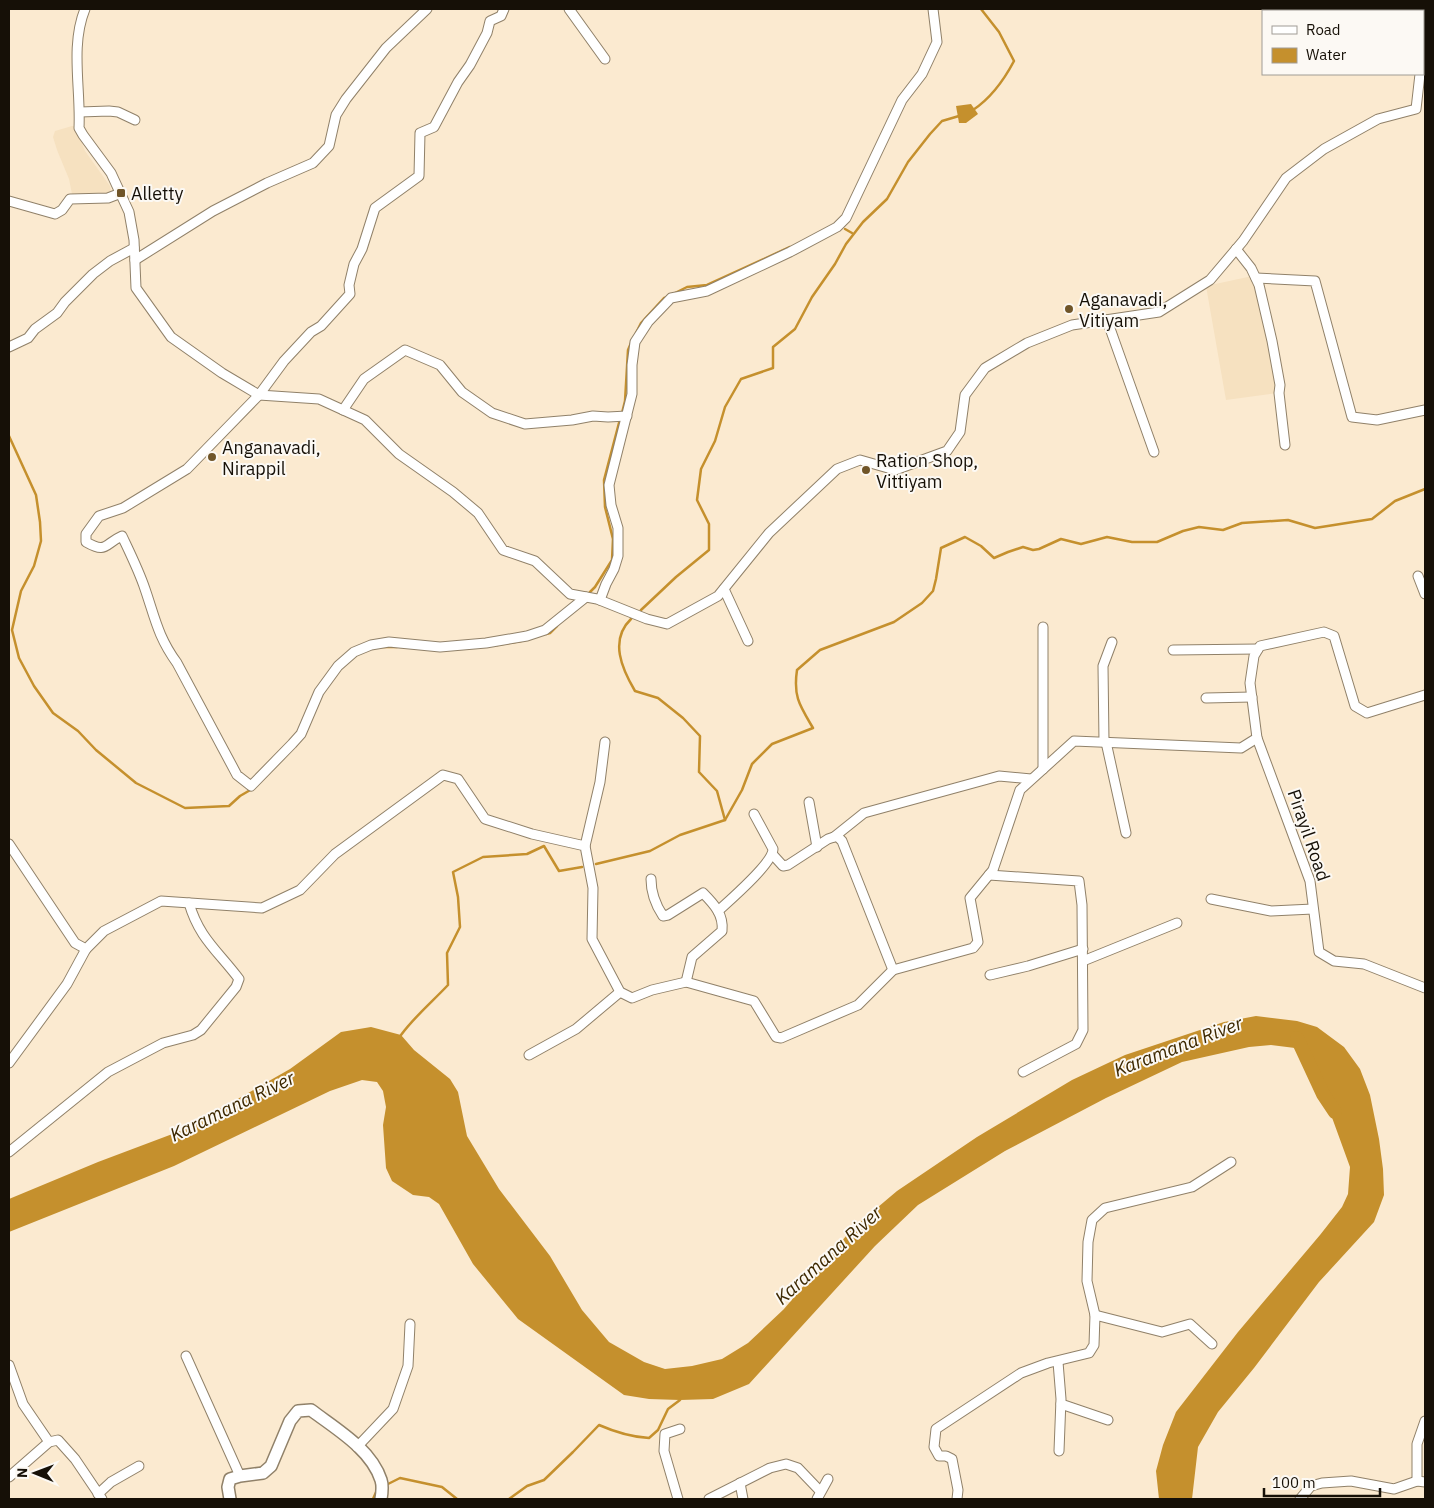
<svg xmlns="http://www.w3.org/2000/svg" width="1434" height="1508" viewBox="0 0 1434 1508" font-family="'IBM Plex Sans',sans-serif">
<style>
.built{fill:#f6e1c0}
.water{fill:#c5902d}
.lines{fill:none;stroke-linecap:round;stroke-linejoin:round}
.stream{stroke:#c5902d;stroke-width:2.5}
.river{stroke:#c5902d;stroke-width:14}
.minor-casing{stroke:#908169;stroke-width:11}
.tertiary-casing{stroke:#908169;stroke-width:14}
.minor{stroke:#fff;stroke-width:9}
.tertiary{stroke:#fff;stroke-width:11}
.poi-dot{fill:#705528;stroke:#fcf9f4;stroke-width:2}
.labels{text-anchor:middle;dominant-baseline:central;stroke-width:4;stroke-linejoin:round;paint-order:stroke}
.poi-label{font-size:18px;fill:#161007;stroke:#fcf9f4;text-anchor:start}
.street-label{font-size:18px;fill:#161007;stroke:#fcf9f4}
.water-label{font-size:19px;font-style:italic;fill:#3d2800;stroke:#fcf9f4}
</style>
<rect width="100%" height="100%" fill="#fbead0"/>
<g class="built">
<path d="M72 126H75L85 151 110 186 112 194H72L69 179 57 150 53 137 55 131Z"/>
<path d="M1257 275 1277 393 1226 400 1206 286Z"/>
</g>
<g class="water">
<path d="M971 104 978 114 966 123H959L956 106Z"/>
<path d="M1256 1016 1297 1021 1317 1027 1344 1047 1360 1069 1370 1095 1379 1139 1383 1169 1384 1195 1374 1222 1319 1282 1254 1368 1218 1412 1198 1447 1192 1499H1159L1156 1471 1163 1445 1176 1412 1238 1332 1320 1235 1342 1207 1348 1194 1350 1167 1310 1057 1295 1048 1271 1045 1249 1047 1182 1062 1106 1098 1005 1151 918 1205 875 1246 749 1384 713 1399 680 1400 649 1399 624 1395 518 1319 473 1264 439 1204 429 1197 413 1195 392 1181 386 1168 383 1125 386 1107 383 1091 377 1082 362 1080 330 1091 174 1166 9 1232V1199L98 1162 183 1130 290 1069 341 1032 371 1027 401 1035 414 1050 450 1079 458 1092 467 1136 499 1189 550 1256 582 1310 609 1342 644 1362 665 1369 692 1366 722 1359 748 1343 784 1309 852 1229 897 1191 977 1137 1072 1080 1125 1055 1224 1022Z"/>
</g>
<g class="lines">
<g class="stream">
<path d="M973 110C991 98 1004 80 1014 61L999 32 981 9"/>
<path d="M845 229 852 233"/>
<path d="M675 293 687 287 707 285 790 247"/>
<path d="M636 333 641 323 664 298 668 297"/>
<path d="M622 413 625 401 628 350 631 343"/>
<path d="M9 436 36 495 40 522 41 541 34 566 21 591 12 630 19 658 34 686 53 713 78 731 96 750 136 783 185 808 229 806 240 796 252 789"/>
<path d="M590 592 595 587 612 560 613 539 605 507 604 480 620 419"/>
<path d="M641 610 676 577 709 550V524L697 500 701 469 715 441 725 407 741 379 773 368V347L795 329 812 297 835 264 846 244 863 222 887 199 908 162 930 134 942 121 959 116"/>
<path d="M546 634 550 633 557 626"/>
<path d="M497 645 521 641"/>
<path d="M380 647H397"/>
<path d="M725 820 742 790 752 764 772 744 813 728C800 706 793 697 797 670L820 650 894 622 922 603 933 591 936 579 941 548 965 537 981 546 994 558 1008 552 1023 547 1033 550 1039 549 1061 539 1081 544 1107 537 1132 542H1157L1183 531 1199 527 1223 530 1242 523 1288 520 1315 528 1372 519 1395 501 1425 489"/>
<path d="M596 864 650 851 680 835 725 820 717 791 699 772 700 736 683 718 658 698 635 691C622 669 609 640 631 619"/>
<path d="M401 1035C415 1016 432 1002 448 985L447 953 460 927 458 897 453 872 483 857 527 854 544 846 559 871 582 867"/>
<path d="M388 1484 400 1478 442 1487 457 1499"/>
<path d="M373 1499 377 1490"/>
<path d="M509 1499 527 1486 544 1480 573 1452 599 1425C615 1432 631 1437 649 1438L658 1430 668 1409 680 1400"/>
</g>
<path class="river" d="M1297 1038 1323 1094 1335 1112"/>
<defs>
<g id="minor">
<path d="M85 9C70 46 81 89 79 128L83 135 111 173 129 212 134 240 136 288 171 337 222 373 259 395 319 399 365 420 399 454 453 492 478 513 503 550 535 561 570 594 597 599 647 619 667 624 718 596 769 533 837 469 860 460 895 470 947 451 960 432 965 395 985 368 1027 343 1072 325 1159 312 1210 280 1243 241 1286 178 1324 149 1378 119 1416 109 1420 74"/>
<path d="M504 9 501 16 490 21 487 33 470 65 458 82 434 127 420 133 419 176 375 208 362 249 354 264 349 285 350 294 321 326 311 332 284 361 259 395 187 469 123 508 99 516 86 534V542C107 554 104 544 122 536 130 553 139 571 145 589 155 618 158 637 177 663L237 775 251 786 292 744 301 734 319 692 338 666 354 652 371 645 389 642 440 647 486 643 527 636 545 630 586 597"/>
<path d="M569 9 605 59"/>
<path d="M1423 54 1425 43"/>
<path d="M80 112 109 111 118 112 135 120"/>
<path d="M9 201 55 214 62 210 70 199 108 198 121 193"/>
<path d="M1236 249 1251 268 1259 285 1272 341 1280 385 1279 393 1285 445"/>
<path d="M135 260 213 211 267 183 313 163 329 146 336 115 346 99 386 48 427 9"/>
<path d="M1256 278 1315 281 1352 417 1377 420 1425 410"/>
<path d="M1107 320 1154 452"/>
<path d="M9 347 28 338 35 329 57 313 65 302 93 274 110 261 134 248"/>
<path d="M343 410 364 379 405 350 440 365 462 392 492 413 525 424 572 420 593 416 608 417 627 416"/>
<path d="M1418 576 1425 594"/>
<path d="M724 589 748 641"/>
<path d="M600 600 606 584 614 569 618 556V528L611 505 609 485 632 394V365L635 342 648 322 671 298 707 291 790 252 837 227 846 218 902 100 922 74 937 42 933 9"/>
<path d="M1043 627V769"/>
<path d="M1173 650 1258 649"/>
<path d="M1206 698 1252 697"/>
<path d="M1257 738 1310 881 1319 952 1334 961 1364 964 1425 988"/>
<path d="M1104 742 1103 666 1112 642"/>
<path d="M1106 742 1126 833"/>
<path d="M809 802 817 847"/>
<path d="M834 837 864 813 999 776 1031 779"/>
<path d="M9 844 75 943 86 949 104 931 161 901 262 908 300 890 335 854 443 775 458 779 485 819 532 834 585 846 593 888 592 939 620 992 632 998 652 990 686 982 754 1001 776 1037 781 1038 858 1005 893 970 973 948 978 942 970 898 993 870 1020 790 1074 741 1241 748 1257 738 1250 683 1254 656 1260 646 1324 632 1334 636 1355 706 1367 713 1425 695"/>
<path d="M585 846 600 782 605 742"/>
<path d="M773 855 783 866 788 865 828 839 837 836 842 841 893 970"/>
<path d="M989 875 1079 881 1082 905 1083 1030 1076 1044 1023 1072"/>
<path d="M651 879C651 893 655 904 663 916L668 915 703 893C714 904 724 915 722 931L692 957 686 982"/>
<path d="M1211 899 1271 911 1313 909"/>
<path d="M718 911C730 900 773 863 773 849L754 814"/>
<path d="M1083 961 1177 923"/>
<path d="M990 975 1028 966 1083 949"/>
<path d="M529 1055 576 1029 620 992"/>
<path d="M9 1063 67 984 86 949"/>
<path d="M9 1152 108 1072 163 1043 193 1035 201 1030 236 987 239 979C218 951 199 938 189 903"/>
<path d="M1095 1315 1087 1281 1088 1242 1092 1220 1105 1208 1192 1187 1231 1162"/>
<path d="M186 1356 240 1476"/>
<path d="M1058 1362 1061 1399 1059 1451"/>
<path d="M9 1365 23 1404 49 1442"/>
<path d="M1061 1404 1108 1420"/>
<path d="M1425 1421 1417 1444V1481L1425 1482"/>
<path d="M357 1447 393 1409 408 1366 410 1324"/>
<path d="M9 1477 49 1442 58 1440 75 1459 102 1499"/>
<path d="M740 1483 743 1499"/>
<path d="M98 1494 111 1482 139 1466"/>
<path d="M678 1499 664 1451 665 1434 680 1429"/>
<path d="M709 1499 770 1468 786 1464 798 1468 820 1491"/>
<path d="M817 1499 828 1479"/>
<path d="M957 1499 958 1490 952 1459 946 1456H939L934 1447 936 1429 1021 1373 1048 1363 1089 1353 1094 1345 1095 1315 1162 1332 1190 1324 1212 1344"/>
<path d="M1300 1499 1311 1486 1322 1483 1351 1481 1394 1489 1417 1481"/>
</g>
<path id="tertiary" d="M230 1499 228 1487 230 1479 240 1476 263 1473 271 1466 290 1421 298 1411 311 1410C336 1429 371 1449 381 1480 383 1486 382 1493 381 1499"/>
</defs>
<use href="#minor" class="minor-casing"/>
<use href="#tertiary" class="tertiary-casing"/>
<use href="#minor" class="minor"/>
<use href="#tertiary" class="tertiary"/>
</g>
<g class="poi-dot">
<rect x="116" y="188" width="10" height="10" rx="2.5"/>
<circle cx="1069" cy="309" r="5"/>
<circle cx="212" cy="457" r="5"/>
<circle cx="866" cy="470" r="5"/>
</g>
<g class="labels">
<g class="poi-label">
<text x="131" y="193">Alletty</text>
<text x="1079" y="299">Aganavadi,<tspan x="1079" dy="21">Vitiyam</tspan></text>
<text x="222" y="447">Anganavadi,<tspan x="222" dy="21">Nirappil</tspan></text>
<text x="876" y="460">Ration Shop,<tspan x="876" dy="21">Vittiyam</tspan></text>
</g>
<g class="street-label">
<text transform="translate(1309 835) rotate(71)">Pirayil Road</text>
</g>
<g class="water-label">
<text transform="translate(1178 1046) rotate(-21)">Karamana River</text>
<text transform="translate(232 1106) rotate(-26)">Karamana River</text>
<text transform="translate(828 1255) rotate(-42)">Karamana River</text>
</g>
</g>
<rect width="1434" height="1508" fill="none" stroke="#161007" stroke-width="20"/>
<rect x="1262" y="10" width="162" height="65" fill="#fcf9f4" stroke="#a09c95"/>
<rect x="1272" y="26" width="25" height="8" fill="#ffffff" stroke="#a09c95"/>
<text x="1306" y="35" font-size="15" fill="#161007">Road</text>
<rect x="1272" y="48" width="25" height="15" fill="#c5902d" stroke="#a09c95"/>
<text x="1306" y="60" font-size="15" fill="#161007">Water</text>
<g transform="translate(35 1473) rotate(271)" stroke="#fcf9f4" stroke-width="4" paint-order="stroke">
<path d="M0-4L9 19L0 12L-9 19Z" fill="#161007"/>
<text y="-8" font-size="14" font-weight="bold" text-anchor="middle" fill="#161007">N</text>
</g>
<path d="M1264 1488v8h116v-8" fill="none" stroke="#161007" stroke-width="2.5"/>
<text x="1272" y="1488" font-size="15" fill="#161007" stroke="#fcf9f4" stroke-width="4" paint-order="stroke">100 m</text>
</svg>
